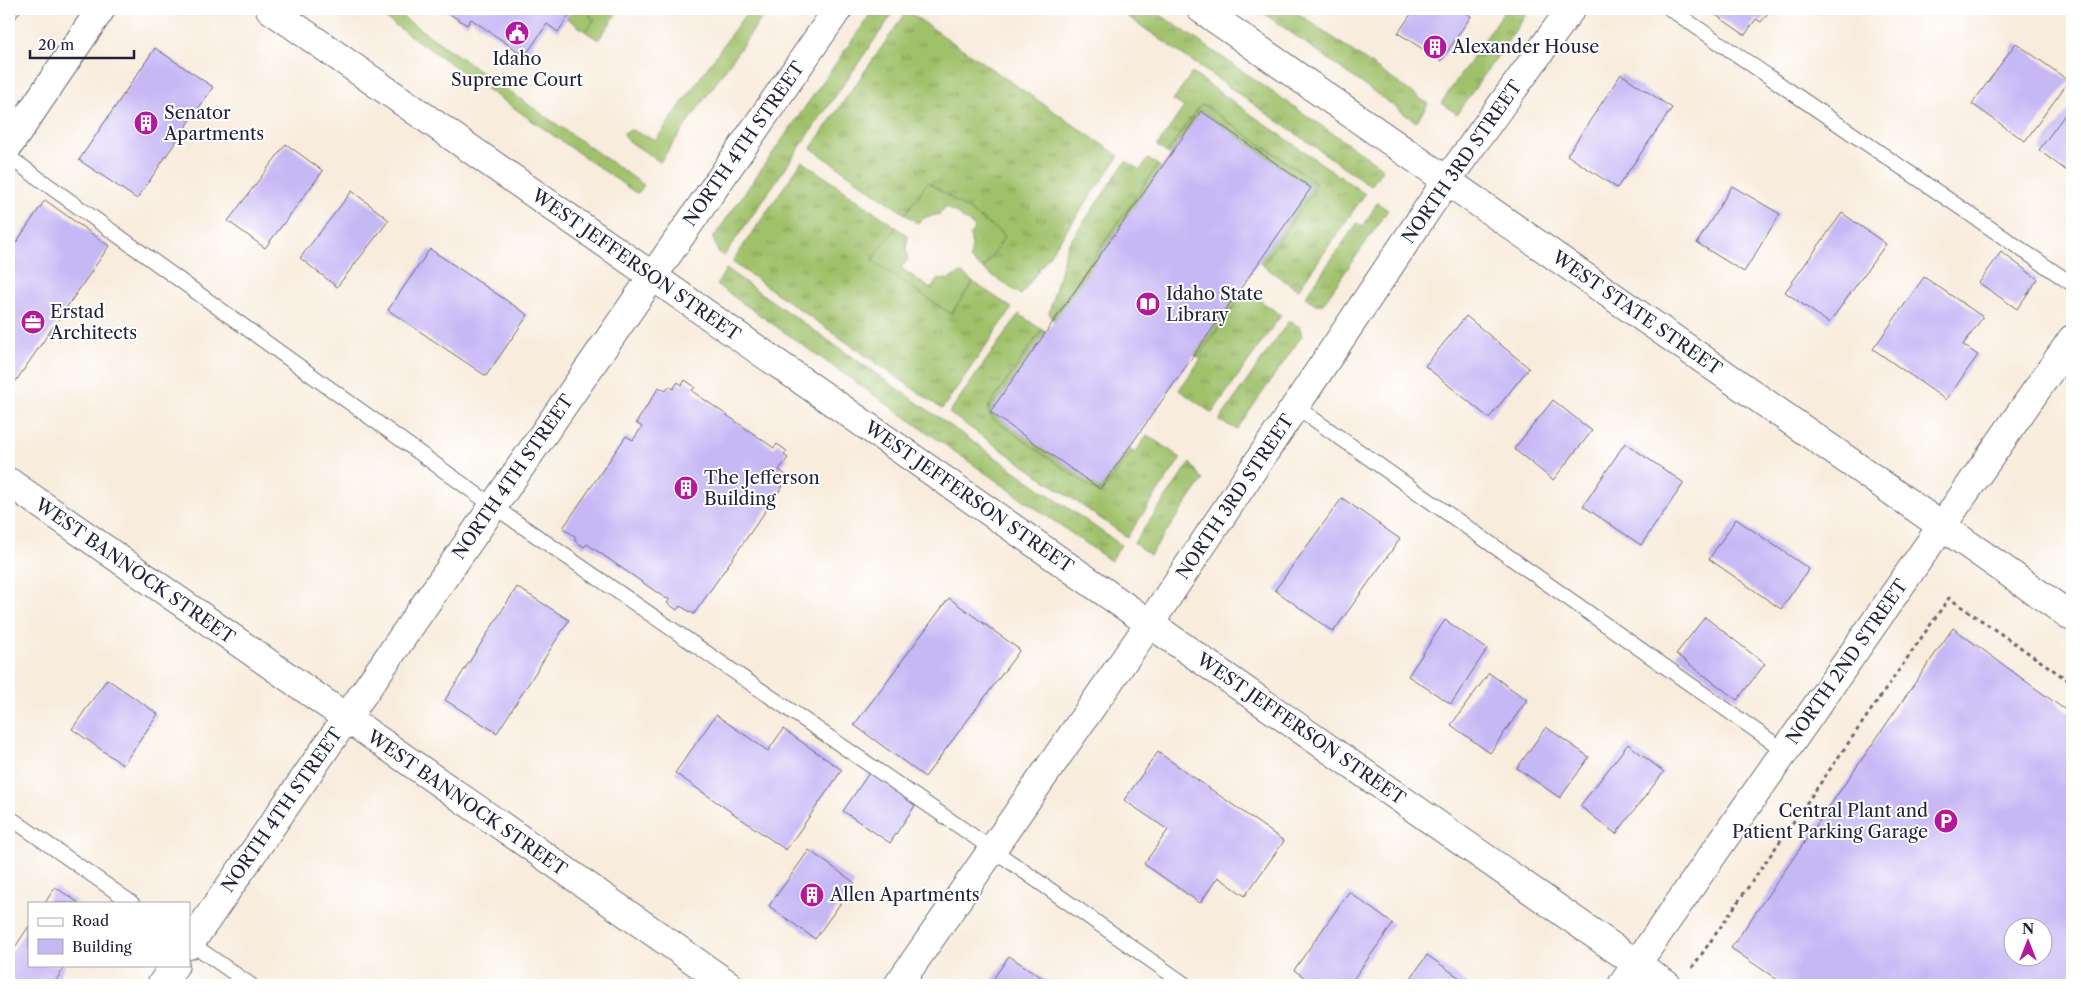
<svg xmlns="http://www.w3.org/2000/svg" width="2081" height="994" viewBox="0 0 2081 994" font-family="'Libre Caslon Text',serif">
<style>
.grass{fill:url(#grass-tufts);stroke:#617252}
.garden{fill:#a0c16a;stroke:#617252}
.building{fill:#c6b7f5;fill-rule:evenodd}
.lines{fill:none;stroke-linecap:round;stroke-linejoin:round}
.service-casing{stroke:#6d6973;stroke-width:16}
.tertiary-casing{stroke:#6d6973;stroke-width:30}
.path{stroke:#6d6973;stroke-width:3;stroke-dasharray:4 4;stroke-linecap:butt}
.service{stroke:#fff;stroke-width:14}
.tertiary{stroke:#fff;stroke-width:28}
.labels{text-anchor:middle;dominant-baseline:central;stroke-width:4;stroke-linejoin:round;paint-order:stroke}
.poi-label{font-size:18px;fill:#22223b;stroke:#fff;text-anchor:start}
.street-label{font-size:18px;fill:#22223b;stroke:#fff}
</style>
<defs>
<pattern id="grass-tufts" width="24" height="20" patternUnits="userSpaceOnUse" patternTransform="scale(1.25)"><rect width="24" height="20" fill="#a0c16a"/><path d="M3 7l-1-3M5 7V3M7 7l1-3M15 17l-1-3M17 17v-4M19 17l1-3" fill="none" stroke="#829c58"/></pattern>
</defs>
<rect width="100%" height="100%" fill="#fff"/>
<filter id="ink" filterUnits="userSpaceOnUse"><feTurbulence type="fractalNoise" baseFrequency=".02" numOctaves="2"/><feDisplacementMap in="SourceGraphic" scale="10" xChannelSelector="R" yChannelSelector="G"/><feConvolveMatrix kernelMatrix="1 2 1 2 8 2 1 2 1" color-interpolation-filters="sRGB"/></filter>
<filter id="wash" filterUnits="userSpaceOnUse"><feTurbulence type="fractalNoise" baseFrequency=".0096" numOctaves="4" result="noise"/><feDisplacementMap in="SourceGraphic" scale="20" xChannelSelector="R" yChannelSelector="G"/><feGaussianBlur stdDeviation="1.12" result="paint"/><feColorMatrix in="noise" values="0 0 0 0 0 0 0 0 0 0 0 0 0 0 0 0 0 1.4 0 .05"/><feComposite in="paint" operator="in"/></filter>
<g filter="url(#wash)">
<rect width="100%" height="100%" fill="#f8ecdc"/>
<g class="grass">
<path d="M594 9H620L598 40 585 31 594 20 589 16Z"/>
<path d="M874 9H896L724 256 718 252 713 238Z"/>
<path d="M1117 9H1152L1383 168 1371 186Z"/>
<path d="M1258 9H1292L1428 104 1416 122Z"/>
<path d="M1506 9H1530L1457 114 1441 103Z"/>
<path d="M907 11 1119 156 1021 295 983 269 1005 236 928 182 905 214 811 148Z"/>
<path d="M1192 73 1365 194 1298 290 1262 265 1314 190 1313 180 1203 105 1199 107 1167 153 1157 146 1184 107 1173 100Z"/>
<path d="M1148 159 1158 165 1052 318 1049 313 1067 246 1126 161 1140 170Z"/>
<path d="M802 161 896 227 873 260 951 314 973 282 1012 308 942 409 732 262Z"/>
<path d="M1377 203 1388 210 1323 304H1316L1305 297 1357 223 1363 227Z"/>
<path d="M726 269 1121 545 1111 561 717 285Z"/>
<path d="M1245 290 1281 315 1212 413 1179 390 1201 359 1198 357Z"/>
<path d="M1019 314 1042 330 988 408 992 418 1097 491 1105 488 1132 451 1135 453 1147 435 1181 458 1127 537 949 413Z"/>
<path d="M1289 321 1300 327 1302 336 1237 429 1219 421Z"/>
<path d="M1190 463 1203 480 1150 555 1134 543Z"/>
</g>
<g class="garden">
<path d="M372 9H391L644 185 639 192 636 193Z"/>
<path d="M573 9H578L584 13 588 9H594L589 16 594 20 585 31 567 18Z"/>
<path d="M749 9H768L660 162 626 139 624 133 631 130 656 140Z"/>
<path d="M1203 105 1315 182 1314 190 1262 265 1259 262 1311 188 1201 111 1170 155 1167 153 1199 107Z"/>
<path d="M1158 165 1161 168 1054 321 1052 318Z"/>
<path d="M928 182 1005 236 983 269 970 259 972 247 970 235 975 227 946 206 940 214 926 217 917 223 905 214Z"/>
<path d="M896 227 908 236 906 249 908 259 901 268 931 289 937 280 949 279 961 273 973 282 951 314 872 260Z"/>
<path d="M1241 288 1245 290 1198 357 1194 355Z"/>
<path d="M1042 330 1046 333 990 412 1100 489 1128 449 1132 451 1103 490 1097 491 1093 489 992 418 988 412 990 405Z"/>
</g>
<g id="blocks">
<g class="building">
<path d="M9 9H22L9 27Z"/>
<path d="M442 9H573L558 32 547 24 525 56 471 19 467 25Z"/>
<path d="M1411 9H1461L1471 16 1441 61 1398 33 1414 10Z"/>
<path d="M1707 9H1771L1761 22 1756 19 1745 35Z"/>
<path d="M2016 43 2069 81 2025 141 1972 104Z"/>
<path d="M155 48 213 87 137 199 79 160Z"/>
<path d="M1621 74 1672 108 1617 188 1567 155Z"/>
<path d="M2072 105V175L2039 150Z"/>
<path d="M1201 111 1311 188 1100 489 990 412Z"/>
<path d="M286 144 323 171 265 248 228 221Z"/>
<path d="M1732 186 1780 214 1744 272 1697 243Z"/>
<path d="M352 191 389 220 337 287 300 258Z"/>
<path d="M45 200 109 246 9 391V253Z"/>
<path d="M1842 213 1886 244 1829 323 1785 292Z"/>
<path d="M430 249 528 315 486 376 388 310Z"/>
<path d="M2001 252 2038 279 2017 309 1979 283Z"/>
<path d="M1924 277 1983 317 1963 345 1978 355 1946 400 1873 349Z"/>
<path d="M1466 316 1529 368 1489 418 1425 366Z"/>
<path d="M685 380 695 387 692 391 774 448 777 444 787 451 784 455 788 458 779 470 789 477 694 614 680 606 677 610 667 603 670 599 665 598 587 544 584 547 574 540 576 537 563 528 626 436 633 440 642 427 636 423 659 387 666 391 669 386 673 389 678 382 682 385Z"/>
<path d="M1553 400 1592 431 1553 480 1514 449Z"/>
<path d="M1625 443 1684 483 1641 545 1583 506Z"/>
<path d="M1342 498 1400 539 1333 632 1275 590Z"/>
<path d="M1736 519 1809 569 1781 609 1709 559Z"/>
<path d="M517 587 569 620 497 733 445 700Z"/>
<path d="M949 598 1020 650 925 777 854 725Z"/>
<path d="M1705 617 1765 664 1737 700 1676 654Z"/>
<path d="M1445 620 1487 649 1451 704 1408 676Z"/>
<path d="M1953 628 2072 715V985H1785L1731 948ZM2014 926H2044V956H2014Z"/>
<path d="M1489 673 1527 700 1490 753 1451 725Z"/>
<path d="M107 679 158 714 123 765 72 729Z"/>
<path d="M716 715 768 751 783 729 842 770 786 850 675 773Z"/>
<path d="M1546 727 1589 757 1560 798 1517 768Z"/>
<path d="M1628 744 1664 772 1616 834 1580 806Z"/>
<path d="M1158 752 1284 841 1245 896 1218 877 1200 903 1144 864 1168 830 1124 800Z"/>
<path d="M869 773 916 804 890 843 843 811Z"/>
<path d="M809 850 855 883 815 939 769 906Z"/>
<path d="M55 887 79 903H45Z"/>
<path d="M1349 892 1393 924 1349 985H1315L1294 970Z"/>
<path d="M29 926V965H66L53 985H9V956Z"/>
<path d="M1427 955 1470 985H1406Z"/>
<path d="M1009 956 1047 981 1044 985H989Z"/>
</g>
</g>
</g>
<g filter="url(#ink)">
<use href="#blocks" fill-opacity="0" stroke="#6d6973" stroke-width="1"/>
<g class="lines">
<defs>
<g id="service">
<path d="M1670 9 2072 284"/>
<path d="M9 157 493 506 992 849 1186 985"/>
<path d="M1295 406 1785 751"/>
<path d="M9 817 132 903"/>
<path d="M189 942 251 985"/>
</g>
<g id="tertiary">
<path d="M270 9 1667 985"/>
<path d="M1201 9 2072 617"/>
<path d="M9 145 101 9"/>
<path d="M9 482 729 985"/>
<path d="M189 945 838 9"/>
<path d="M161 985 175 965"/>
<path d="M898 985 1150 623 1447 180 1571 9"/>
<path d="M1622 985 2072 339"/>
</g>
</defs>
<use href="#service" class="service-casing"/>
<use href="#tertiary" class="tertiary-casing"/>
<path class="path" d="M1692 968 1949 598 2072 683"/>
<use href="#service" class="service"/>
<use href="#tertiary" class="tertiary"/>
</g>
</g>
<defs>
<symbol id="civic-disc" viewBox="-11 -11 22 22"><circle r="9.5" fill="#b5179e" stroke="#fff"/><path d="M-.6-6.5H3V-4.5H.6V-3L4-1V1h2V6H-6V1h2V-1L-.6-3ZM-1.2 2.5V6h2.4V2.5Z" fill="#fff"/></symbol>
<symbol id="building-disc" viewBox="-11 -11 22 22"><circle r="9.5" fill="#b5179e" stroke="#fff"/><path d="M-4-6H4V6H1V3H-1V6H-4ZM-2.5-4.3h1.7v1.8h-1.7ZM.8-4.3h1.7v1.8H.8ZM-2.5-1h1.7V.8h-1.7ZM.8-1h1.7V.8H.8Z" fill="#fff"/></symbol>
<symbol id="library-disc" viewBox="-11 -11 22 22"><circle r="9.5" fill="#b5179e" stroke="#fff"/><path d="M-6-4Q-3-5.5-.7-3.5V5Q-3 3-6 4ZM6-4Q3-5.5 .7-3.5V5Q3 3 6 4Z" fill="#fff"/></symbol>
<symbol id="office-disc" viewBox="-11 -11 22 22"><circle r="9.5" fill="#b5179e" stroke="#fff"/><path d="M-6-3h4V-5.5h4V-3h4V5H-6ZM-1-4.5V-3h2v-1.5ZM-6 0V1H6V0Z" fill="#fff"/></symbol>
<symbol id="parking-disc" viewBox="-11 -11 22 22"><circle r="9.5" fill="#b5179e" stroke="#fff"/><path d="M-3.5-5.5H1a3.5 3.5 0 0 1 0 7H-1V5.5H-3.5ZM-1-3.4V-.6H.8a1.4 1.4 0 0 0 0-2.8Z" fill="#fff"/></symbol>
</defs>
<g fill-rule="evenodd">
<use href="#civic-disc" x="503" y="19" width="28" height="28"/>
<use href="#building-disc" x="1421" y="33" width="28" height="28"/>
<use href="#building-disc" x="132" y="109" width="28" height="28"/>
<use href="#library-disc" x="1134" y="290" width="28" height="28"/>
<use href="#office-disc" x="19" y="308" width="28" height="28"/>
<use href="#building-disc" x="672" y="474" width="28" height="28"/>
<use href="#parking-disc" x="1932" y="807" width="28" height="28"/>
<use href="#building-disc" x="798" y="881" width="28" height="28"/>
</g>
<g class="labels">
<g class="poi-label">
<text x="1452" y="47">Alexander House</text>
<text x="517" y="59" text-anchor="middle">Idaho<tspan x="517" dy="21">Supreme Court</tspan></text>
<text x="164" y="113">Senator<tspan x="164" dy="21">Apartments</tspan></text>
<text x="1166" y="294">Idaho State<tspan x="1166" dy="21">Library</tspan></text>
<text x="50" y="312">Erstad<tspan x="50" dy="21">Architects</tspan></text>
<text x="704" y="478">The Jefferson<tspan x="704" dy="21">Building</tspan></text>
<text x="1928" y="811" text-anchor="end">Central Plant and<tspan x="1928" dy="21">Patient Parking Garage</tspan></text>
<text x="830" y="895">Allen Apartments</text>
</g>
<g class="street-label">
<text transform="translate(744 144) rotate(-55)">NORTH 4TH STREET</text>
<text transform="translate(1462 162) rotate(-55)">NORTH 3RD STREET</text>
<text transform="translate(636 265) rotate(35)">WEST JEFFERSON STREET</text>
<text transform="translate(1637 313) rotate(35)">WEST STATE STREET</text>
<text transform="translate(513 477) rotate(-55)">NORTH 4TH STREET</text>
<text transform="translate(969 497) rotate(35)">WEST JEFFERSON STREET</text>
<text transform="translate(1235 497) rotate(-56)">NORTH 3RD STREET</text>
<text transform="translate(135 571) rotate(35)">WEST BANNOCK STREET</text>
<text transform="translate(1847 662) rotate(-55)">NORTH 2ND STREET</text>
<text transform="translate(1301 729) rotate(35)">WEST JEFFERSON STREET</text>
<text transform="translate(467 803) rotate(35)">WEST BANNOCK STREET</text>
<text transform="translate(282 810) rotate(-55)">NORTH 4TH STREET</text>
</g>
</g>
<rect width="2081" height="994" fill="none" stroke="#fff" stroke-width="30"/>
<rect x="28" y="902" width="162" height="65" fill="#ffffff" stroke="#a7a7b1"/>
<rect x="38" y="918" width="25" height="8" fill="#ffffff" stroke="#a7a7b1"/>
<text x="72" y="926" font-size="15" fill="#22223b">Road</text>
<rect x="38" y="939" width="25" height="15" fill="#c6b7f5" stroke="#a7a7b1"/>
<text x="72" y="952" font-size="15" fill="#22223b">Building</text>
<g transform="translate(2028 942)"><circle r="24" fill="#ffffff" stroke="#a7a7b1"/>
<path d="M0-4L9 19L0 12L-9 19Z" fill="#b5179e"/>
<text y="-8" font-size="14" font-weight="bold" text-anchor="middle" fill="#22223b">N</text>
</g>
<path d="M30 50v8h104v-8" fill="none" stroke="#22223b" stroke-width="2.5"/>
<text x="38" y="50" font-size="15" fill="#22223b" stroke="#ffffff" stroke-width="4" paint-order="stroke">20 m</text>
</svg>
